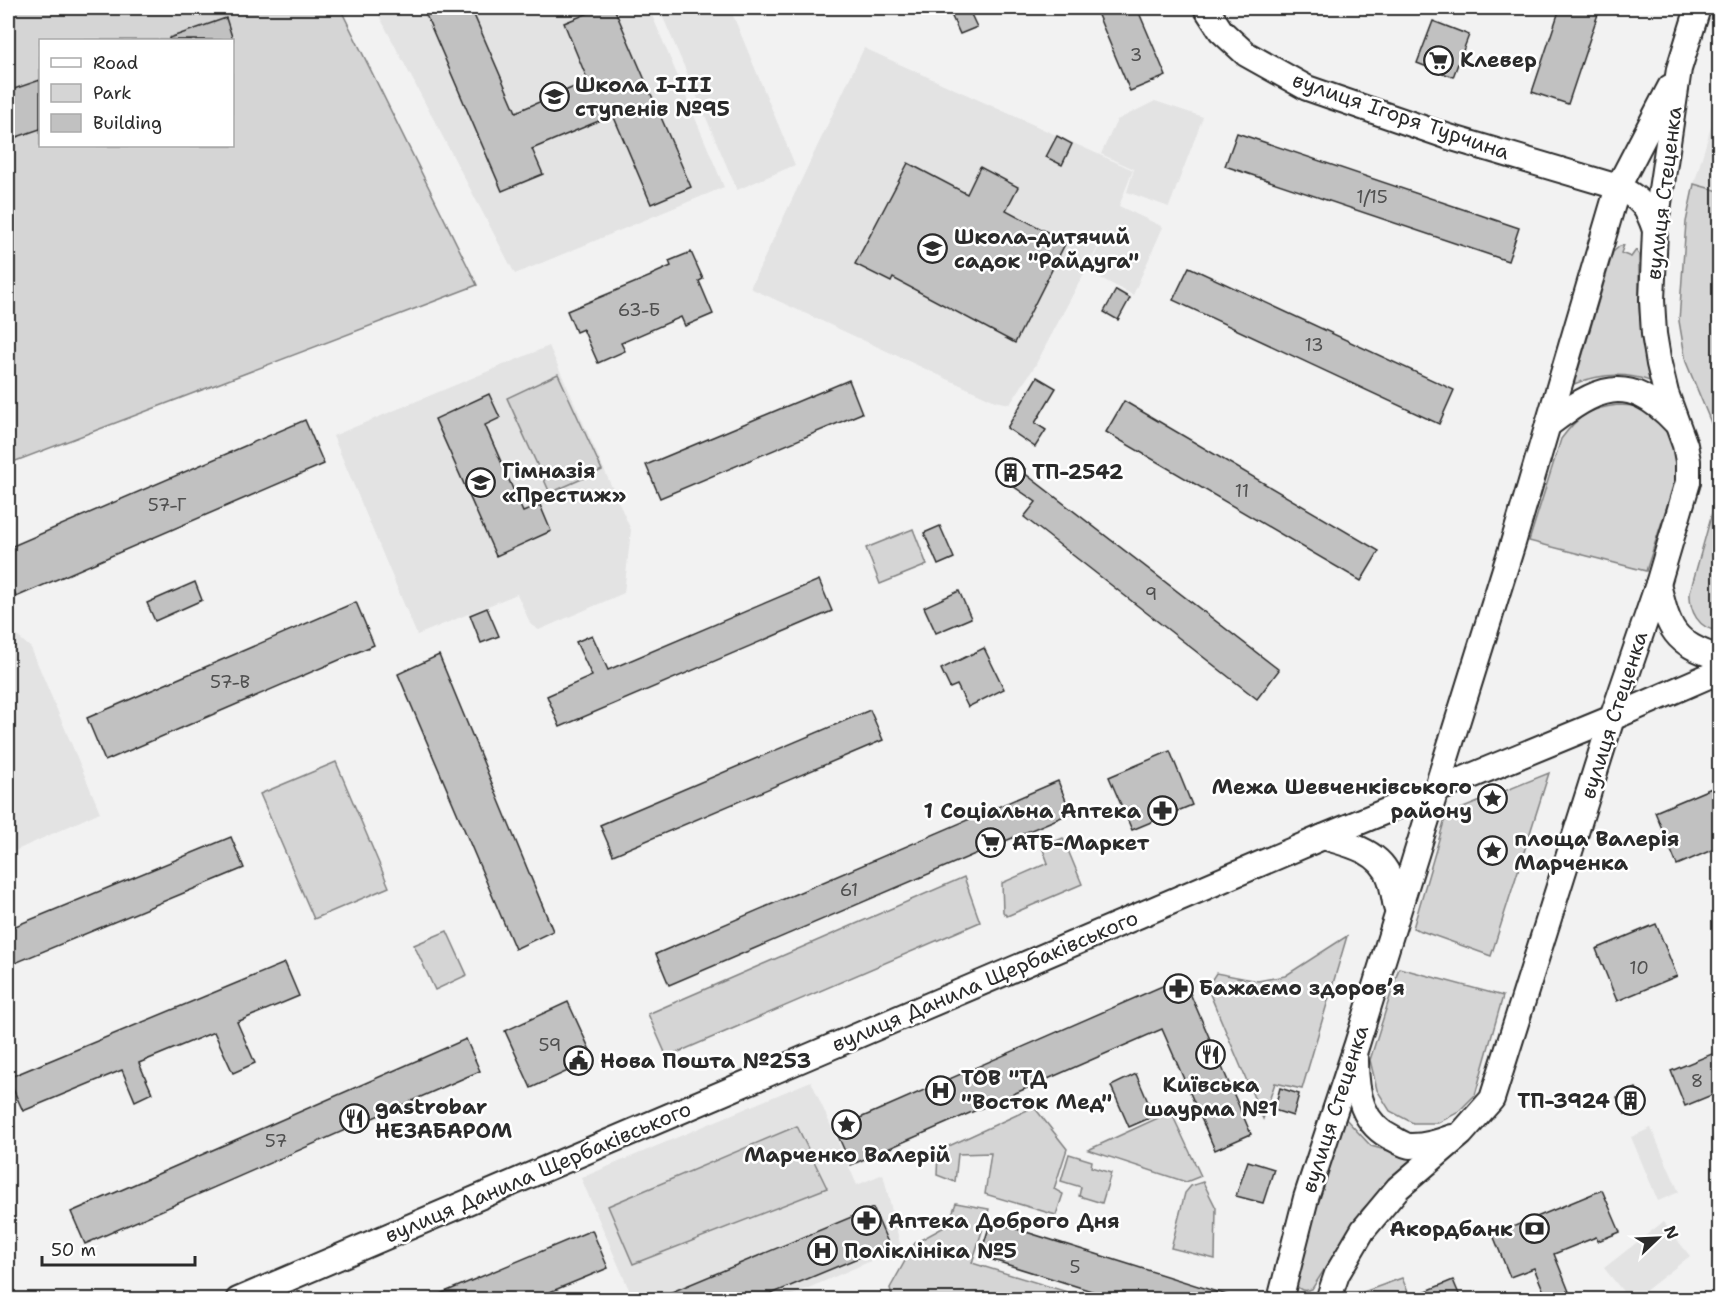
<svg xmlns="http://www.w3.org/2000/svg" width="1727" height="1307" viewBox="0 0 1727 1307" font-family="'Shantell Sans',sans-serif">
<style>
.built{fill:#e3e3e3}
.green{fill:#d5d5d5;stroke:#808080;stroke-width:1.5;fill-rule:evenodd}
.building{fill:#c1c1c1;stroke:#2b2b2b;stroke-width:1.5}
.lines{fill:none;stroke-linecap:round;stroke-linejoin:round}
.secondary-casing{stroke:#2b2b2b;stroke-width:28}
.secondary{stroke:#fff;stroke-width:24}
.labels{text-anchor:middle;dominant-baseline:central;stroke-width:5;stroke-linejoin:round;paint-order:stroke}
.number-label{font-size:18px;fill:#505050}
.poi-label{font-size:21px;font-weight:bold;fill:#2b2b2b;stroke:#fff;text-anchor:start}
.street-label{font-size:21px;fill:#2b2b2b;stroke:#fff}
</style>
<rect width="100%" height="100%" fill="#f2f2f2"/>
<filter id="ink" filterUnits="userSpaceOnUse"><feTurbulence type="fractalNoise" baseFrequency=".0167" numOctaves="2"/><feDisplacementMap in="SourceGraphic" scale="12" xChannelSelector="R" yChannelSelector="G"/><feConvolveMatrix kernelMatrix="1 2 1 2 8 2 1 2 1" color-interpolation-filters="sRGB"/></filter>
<g filter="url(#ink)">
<g class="built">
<path d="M375 8H649L724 187 515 274Z"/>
<path d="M659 8H730L795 165 737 190Z"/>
<path d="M864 48 1133 170 1119 206 1163 227 1133 295 1087 271 1108 228 1035 366 1010 404 995 401 750 288Z"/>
<path d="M1719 100V191L1694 184Z"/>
<path d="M1155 101 1203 117 1169 207 1127 192 1134 169 1101 154 1117 120Z"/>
<path d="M549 346 631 530 624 593 539 630 531 625 517 594 417 635 333 436Z"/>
<path d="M8 628 31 648 100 812 8 854Z"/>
<path d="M811 1081 857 1185 883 1174 901 1248 783 1299H633L581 1178Z"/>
<path d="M1651 1128 1679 1192 1658 1201 1631 1137Z"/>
<path d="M1663 1222 1690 1256 1635 1299H1629L1604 1268Z"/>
</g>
<g class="green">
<path d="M8 8H340L477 285 8 464ZM40 40H232V146H40Z"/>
<path d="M1694 184 1719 191V454L1714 430 1686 362 1679 321 1686 222Z"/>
<path d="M1624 245 1621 253 1631 257 1636 250 1639 255V308L1642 342 1650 381C1624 372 1599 374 1574 384L1613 252 1620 246Z"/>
<path d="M558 374 602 470 550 493 507 398Z"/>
<path d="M1618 405 1637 406 1658 418 1671 437 1676 459V478L1646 571 1529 541 1561 439C1578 416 1589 408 1618 405Z"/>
<path d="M1719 488 1720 631C1698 630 1689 610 1690 592Z"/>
<path d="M913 529 927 565 880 584 866 548Z"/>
<path d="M336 762 389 887 314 919 260 794Z"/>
<path d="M1549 773 1491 956 1413 928 1446 815Z"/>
<path d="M1063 838 1082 884 1007 916 1003 912 1002 883 1048 863 1042 847Z"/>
<path d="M964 877 980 922 667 1057 648 1014Z"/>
<path d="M447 931 467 975 435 990 414 945Z"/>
<path d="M1347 936 1302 1089 1275 1083 1263 1119 1207 987 1216 973 1258 981 1285 976Z"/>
<path d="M1399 968 1503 996 1475 1095 1457 1113 1438 1123H1413L1390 1111 1377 1090 1370 1060Z"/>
<path d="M1034 1107 1067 1149 1054 1189 1063 1194 1056 1215 985 1194 991 1153 958 1154 955 1182 937 1175 938 1151Z"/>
<path d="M1171 1112 1201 1176 1186 1182 1088 1150Z"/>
<path d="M1343 1116 1371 1146 1414 1158 1362 1210 1312 1289C1301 1293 1295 1288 1296 1277Z"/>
<path d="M797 1126 827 1188 633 1264 608 1206Z"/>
<path d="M1069 1154 1092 1161 1091 1167 1111 1173 1102 1203 1079 1196 1081 1187 1061 1181Z"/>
<path d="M1203 1182 1216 1208 1215 1259 1171 1248 1185 1193 1191 1186Z"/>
<path d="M956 1203 989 1209 972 1263 1090 1299H893L890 1288 915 1243 948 1225Z"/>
<path d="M1402 1278 1411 1299 1354 1300 1355 1295Z"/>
</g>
<g class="building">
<path d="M423 8H471L516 112 588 81 564 23 601 8H614L691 187 651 204 613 115 532 149 543 174 502 191Z"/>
<path d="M948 8H968L977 27 960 34Z"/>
<path d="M1095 8H1137L1166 76 1130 91Z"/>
<path d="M1560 8H1600L1568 104 1532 92Z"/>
<path d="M226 18 233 40H169V38Z"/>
<path d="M1433 21 1469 35 1453 77 1417 63Z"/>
<path d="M40 80V129L8 140V91Z"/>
<path d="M1237 133 1519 228 1508 261 1225 166Z"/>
<path d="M1057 136 1072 144 1062 165 1046 157Z"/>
<path d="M908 163 967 194 980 167 1018 187 1006 210 1066 242 1015 343 893 278 891 282 855 264Z"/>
<path d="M691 252 703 279 699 281 713 314 685 326 681 317 621 343 625 351 598 363 583 329 576 332 567 311 651 276V275L671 266 669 261Z"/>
<path d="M1189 267 1454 390 1439 424 1173 300Z"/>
<path d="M1116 290 1130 298 1118 320 1104 312Z"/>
<path d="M1037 377 1056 388 1035 423 1046 430 1035 447 1007 428Z"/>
<path d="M849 380 862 413 660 498 646 465Z"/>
<path d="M489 394 500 418 485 425 523 512 540 505 551 531 496 556 435 419Z"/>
<path d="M1124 401 1379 551 1361 581 1106 432Z"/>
<path d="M305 420 324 464 16 597 8 577V548Z"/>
<path d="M1010 458 1025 469 1023 472 1279 670 1257 699 1024 517 1036 502 997 475Z"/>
<path d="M940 526 954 558 938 565 924 533Z"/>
<path d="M819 580 832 611 560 727 547 696 592 676 576 642 592 635 608 670Z"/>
<path d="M195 582 202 600 155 621 147 603Z"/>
<path d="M959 591 971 618 936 633 924 607Z"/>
<path d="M356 602 374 645 105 761 87 718Z"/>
<path d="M487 608 499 636 481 643 470 615Z"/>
<path d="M984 648 1004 689 968 707 957 685 950 688 941 669Z"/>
<path d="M439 655 553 931 515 949 398 674Z"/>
<path d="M870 710 883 740 613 855 600 825Z"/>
<path d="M1170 751 1192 805 1132 830 1109 777Z"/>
<path d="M1058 781 1071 813 669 985 656 954Z"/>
<path d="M1719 785V847L1677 865 1655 812Z"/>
<path d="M231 837 244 868 8 966V929Z"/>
<path d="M1656 924 1677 976 1617 1001 1596 949Z"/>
<path d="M285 963 299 996 237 1022 255 1063 233 1073 214 1032 139 1063 152 1093 135 1101 122 1070 23 1111 8 1078Z"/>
<path d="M1183 977 1251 1134 1215 1150 1162 1029 851 1165 835 1129Z"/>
<path d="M568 1002 594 1059 531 1088 505 1031Z"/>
<path d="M466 1039 480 1071 85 1244 71 1212Z"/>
<path d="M1719 1051V1092L1685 1106 1671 1071Z"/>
<path d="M1136 1074 1154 1116 1129 1127 1111 1086Z"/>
<path d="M1280 1088 1299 1094 1293 1116 1274 1110Z"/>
<path d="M1636 1088 1644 1105 1625 1114 1617 1097Z"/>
<path d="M1248 1161 1274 1169 1263 1203 1236 1196Z"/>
<path d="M1602 1190 1620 1232 1598 1241 1596 1237 1554 1254 1572 1299H1547L1534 1268 1510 1277 1493 1235Z"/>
<path d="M873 1208 889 1245 759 1299H655Z"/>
<path d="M991 1221 1230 1296V1299H1117L980 1256Z"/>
<path d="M592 1230 608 1268 533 1299H428Z"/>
<path d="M1453 1280 1461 1299H1407Z"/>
</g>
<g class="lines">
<defs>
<g id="secondary">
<path d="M1206 8 1221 31 1246 54 1307 88 1449 137 1618 187C1641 199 1647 206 1655 230"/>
<path d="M1548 425C1596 388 1627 371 1675 422"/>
<path d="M1658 584C1669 630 1673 643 1720 658"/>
<path d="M1323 837C1348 844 1381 851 1390 879 1393 888 1394 898 1396 907"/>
<path d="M1356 1061C1356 1093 1362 1125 1394 1139 1399 1142 1405 1146 1411 1146 1426 1146 1438 1142 1452 1137"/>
<path d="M238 1300 1323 837 1612 718 1720 671"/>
<path d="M1280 1300 1306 1198 1357 1044 1513 543 1618 187 1670 87"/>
<path d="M1328 1300 1337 1274 1363 1230 1398 1188 1461 1134 1492 1099 1612 718 1658 584 1688 482V461L1685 445 1666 393 1659 364 1654 334 1652 300 1655 230 1679 69 1698 8"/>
</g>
</defs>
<use href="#secondary" class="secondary-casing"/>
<use href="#secondary" class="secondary"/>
</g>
</g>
<defs>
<symbol id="supermarket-ring" viewBox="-11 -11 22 22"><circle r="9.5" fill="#fff" stroke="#2b2b2b" stroke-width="1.5"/><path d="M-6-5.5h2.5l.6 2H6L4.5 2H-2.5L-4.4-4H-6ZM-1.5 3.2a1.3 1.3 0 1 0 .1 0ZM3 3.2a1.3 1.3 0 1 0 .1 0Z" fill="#2b2b2b"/></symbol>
<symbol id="school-ring" viewBox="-11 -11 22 22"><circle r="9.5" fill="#fff" stroke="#2b2b2b" stroke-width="1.5"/><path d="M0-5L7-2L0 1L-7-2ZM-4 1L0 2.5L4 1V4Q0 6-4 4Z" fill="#2b2b2b"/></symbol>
<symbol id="building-ring" viewBox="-11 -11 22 22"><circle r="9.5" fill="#fff" stroke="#2b2b2b" stroke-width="1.5"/><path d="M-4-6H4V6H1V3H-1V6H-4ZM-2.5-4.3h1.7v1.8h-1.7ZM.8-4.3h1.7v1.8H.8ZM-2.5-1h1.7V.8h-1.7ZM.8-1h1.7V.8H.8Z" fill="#2b2b2b"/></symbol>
<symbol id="sight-ring" viewBox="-11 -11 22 22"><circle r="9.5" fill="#fff" stroke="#2b2b2b" stroke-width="1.5"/><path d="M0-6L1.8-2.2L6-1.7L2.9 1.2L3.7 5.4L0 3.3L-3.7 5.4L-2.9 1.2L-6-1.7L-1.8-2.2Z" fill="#2b2b2b"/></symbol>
<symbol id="pharmacy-ring" viewBox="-11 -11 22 22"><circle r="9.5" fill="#fff" stroke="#2b2b2b" stroke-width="1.5"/><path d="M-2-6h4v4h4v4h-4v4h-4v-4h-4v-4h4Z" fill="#2b2b2b"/></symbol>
<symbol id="restaurant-ring" viewBox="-11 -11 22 22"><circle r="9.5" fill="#fff" stroke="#2b2b2b" stroke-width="1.5"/><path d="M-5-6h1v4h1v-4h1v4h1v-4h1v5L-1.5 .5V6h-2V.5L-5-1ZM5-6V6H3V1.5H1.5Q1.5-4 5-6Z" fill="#2b2b2b"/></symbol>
<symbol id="civic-ring" viewBox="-11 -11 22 22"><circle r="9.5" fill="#fff" stroke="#2b2b2b" stroke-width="1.5"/><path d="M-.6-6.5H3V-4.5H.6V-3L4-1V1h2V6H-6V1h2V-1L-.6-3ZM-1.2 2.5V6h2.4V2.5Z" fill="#2b2b2b"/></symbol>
<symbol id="hospital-ring" viewBox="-11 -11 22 22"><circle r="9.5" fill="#fff" stroke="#2b2b2b" stroke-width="1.5"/><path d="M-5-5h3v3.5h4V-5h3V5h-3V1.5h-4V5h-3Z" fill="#2b2b2b"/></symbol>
<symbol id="bank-ring" viewBox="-11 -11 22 22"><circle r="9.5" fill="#fff" stroke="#2b2b2b" stroke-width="1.5"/><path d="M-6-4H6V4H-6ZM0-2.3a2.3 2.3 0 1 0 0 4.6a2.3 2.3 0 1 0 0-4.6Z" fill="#2b2b2b"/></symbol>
</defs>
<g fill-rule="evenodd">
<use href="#supermarket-ring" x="1422" y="44" width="33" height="33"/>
<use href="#school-ring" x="538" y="80" width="33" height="33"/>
<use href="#school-ring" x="916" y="232" width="33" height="33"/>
<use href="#building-ring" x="994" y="456" width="33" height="33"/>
<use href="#school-ring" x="464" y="466" width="33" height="33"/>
<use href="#sight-ring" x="1476" y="782" width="33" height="33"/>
<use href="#pharmacy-ring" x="1146" y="794" width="33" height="33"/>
<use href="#supermarket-ring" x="974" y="826" width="33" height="33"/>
<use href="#sight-ring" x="1476" y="834" width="33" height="33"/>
<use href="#pharmacy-ring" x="1162" y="972" width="33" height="33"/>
<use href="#restaurant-ring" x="1194" y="1038" width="33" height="33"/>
<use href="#civic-ring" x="562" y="1044" width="33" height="33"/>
<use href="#hospital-ring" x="924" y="1074" width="33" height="33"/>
<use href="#building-ring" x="1614" y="1084" width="33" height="33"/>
<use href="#restaurant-ring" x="338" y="1102" width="33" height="33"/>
<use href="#sight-ring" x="830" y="1108" width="33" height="33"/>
<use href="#pharmacy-ring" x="850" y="1204" width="33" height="33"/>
<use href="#bank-ring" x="1518" y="1212" width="33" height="33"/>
<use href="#hospital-ring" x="806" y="1234" width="33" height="33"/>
</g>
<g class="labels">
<g class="number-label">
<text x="1136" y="55">3</text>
<text x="1372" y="197">1/15</text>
<text x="639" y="310">63-Б</text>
<text x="1314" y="345">13</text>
<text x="1242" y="491">11</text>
<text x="167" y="505">57-Г</text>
<text x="1151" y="594">9</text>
<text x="230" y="682">57-В</text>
<text x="849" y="890">61</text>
<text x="1639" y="968">10</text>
<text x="550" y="1045">59</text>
<text x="1697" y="1081">8</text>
<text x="276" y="1141">57</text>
<text x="1075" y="1267">5</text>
</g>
<g class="poi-label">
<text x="1460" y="60">Клевер</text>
<text x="575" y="85">Школа І-ІІІ<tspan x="575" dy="24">ступенів №95</tspan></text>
<text x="954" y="237">Школа-дитячий<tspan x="954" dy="24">садок "Райдуга"</tspan></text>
<text x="502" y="471">Гімназія<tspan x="502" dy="24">«Престиж»</tspan></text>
<text x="1032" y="472">ТП-2542</text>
<text x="1472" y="787" text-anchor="end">Межа Шевченківського<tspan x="1472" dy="24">району</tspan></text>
<text x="1141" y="811" text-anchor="end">1 Соціальна Аптека</text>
<text x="1514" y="839">площа Валерія<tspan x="1514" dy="24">Марченка</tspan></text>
<text x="1012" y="843">АТБ-Маркет</text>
<text x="1199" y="988">Бажаємо здоровʼя</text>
<text x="600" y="1061">Нова Пошта №253</text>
<text x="961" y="1078">ТОВ "ТД<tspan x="961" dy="24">"Восток Мед"</tspan></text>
<text x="1211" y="1085" text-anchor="middle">Київська<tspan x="1211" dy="24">шаурма №1</tspan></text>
<text x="1610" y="1101" text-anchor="end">ТП-3924</text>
<text x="375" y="1107">gastrobar<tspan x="375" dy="24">НЕЗАБАРОМ</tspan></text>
<text x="847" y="1155" text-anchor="middle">Марченко Валерій</text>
<text x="888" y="1221">Аптека Доброго Дня</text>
<text x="1513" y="1229" text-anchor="end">Акордбанк</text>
<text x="844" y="1251">Поліклініка №5</text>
</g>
<g class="street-label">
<text transform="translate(1401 116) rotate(19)">вулиця Ігоря Турчина</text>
<text transform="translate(1664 193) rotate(-83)">вулиця Стеценка</text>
<text transform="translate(1614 715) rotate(-72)">вулиця Стеценка</text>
<text transform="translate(985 981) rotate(-23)">вулиця Данила Щербаківського</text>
<text transform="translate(1335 1109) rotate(-72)">вулиця Стеценка</text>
<text transform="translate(538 1172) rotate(-23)">вулиця Данила Щербаківського</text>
</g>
</g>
<rect width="1727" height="1307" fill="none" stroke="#fff" stroke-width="30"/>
<rect x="15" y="15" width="1697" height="1277" fill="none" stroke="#2b2b2b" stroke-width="2" filter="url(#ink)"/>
<rect x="39" y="39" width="195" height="108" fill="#ffffff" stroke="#aaaaaa" stroke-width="1.5"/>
<rect x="51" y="58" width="30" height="9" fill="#ffffff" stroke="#aaaaaa" stroke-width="1.5"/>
<text x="93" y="69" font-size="18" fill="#2b2b2b">Road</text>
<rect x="51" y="84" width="30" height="18" fill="#d5d5d5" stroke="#aaaaaa" stroke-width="1.5"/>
<text x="93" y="99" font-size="18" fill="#2b2b2b">Park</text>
<rect x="51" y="114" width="30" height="18" fill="#c1c1c1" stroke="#aaaaaa" stroke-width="1.5"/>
<text x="93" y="129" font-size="18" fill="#2b2b2b">Building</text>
<g transform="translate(1658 1238) rotate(67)" stroke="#ffffff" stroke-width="4.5" paint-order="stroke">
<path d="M0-4.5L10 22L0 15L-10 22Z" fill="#2b2b2b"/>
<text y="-9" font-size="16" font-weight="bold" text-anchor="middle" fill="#2b2b2b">N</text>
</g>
<path d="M42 1256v9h153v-9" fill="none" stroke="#2b2b2b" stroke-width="3"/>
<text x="51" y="1256" font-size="18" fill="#2b2b2b" stroke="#ffffff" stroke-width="4.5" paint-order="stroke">50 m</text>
</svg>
